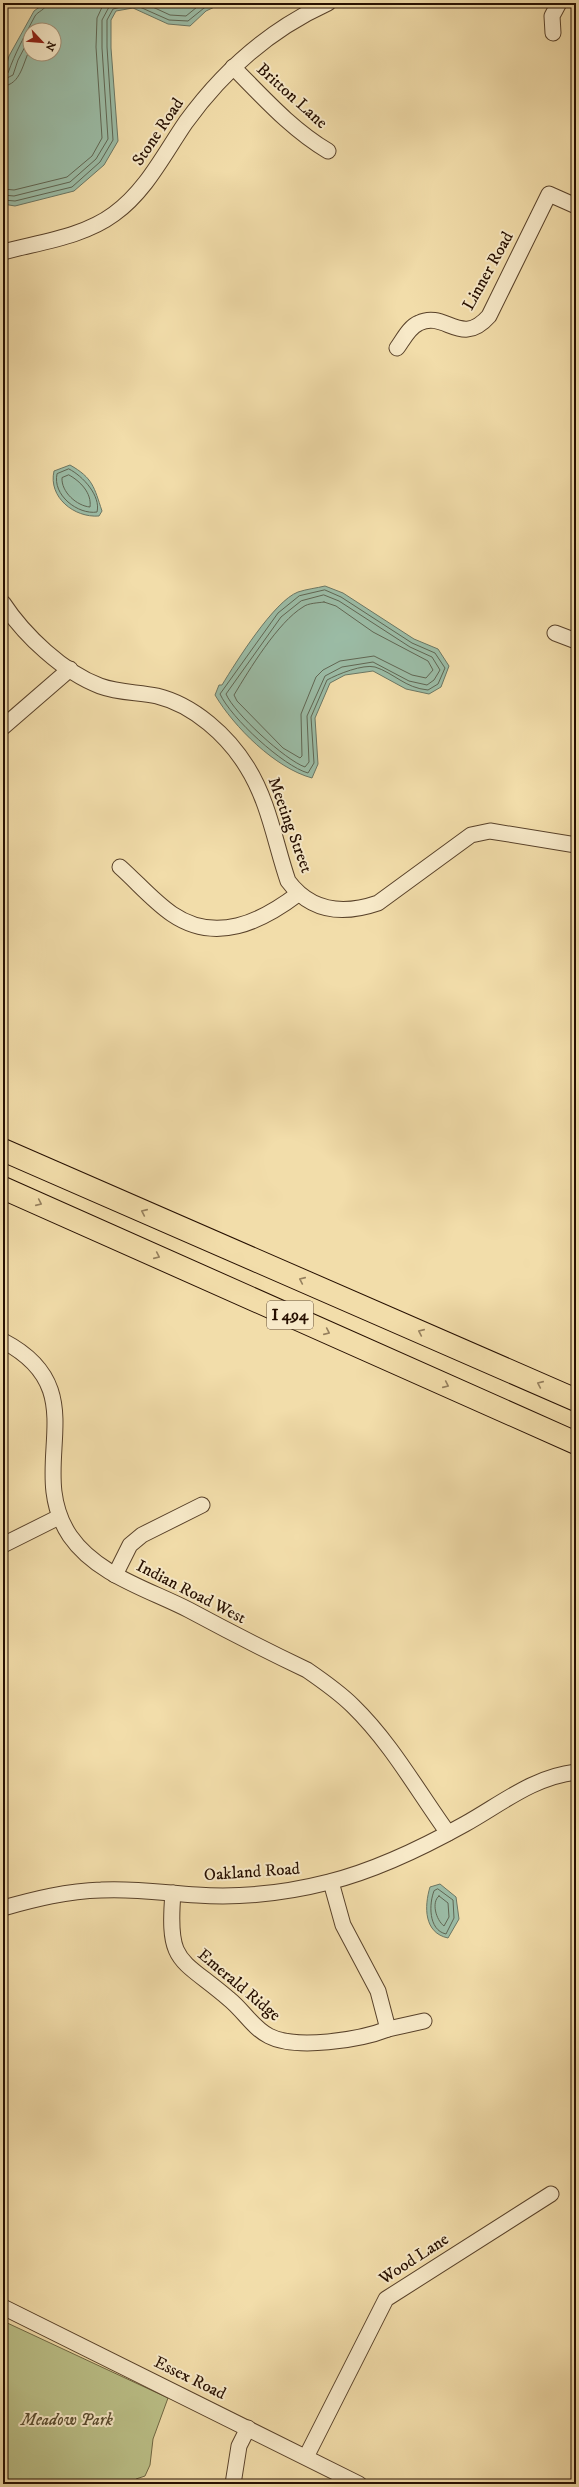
<svg xmlns="http://www.w3.org/2000/svg" width="579" height="2487" viewBox="0 0 579 2487" font-family="'IM FELL DW Pica',serif">
<style>
.green{fill:#bbc088;stroke:#706844}
.water{fill:#9bbca6;stroke:#6c7764;fill-rule:evenodd}
.lines{fill:none;stroke-linecap:round;stroke-linejoin:round}
.shore{stroke:#606653;stroke-width:1}
.minor-casing{stroke:#59422a;stroke-width:17}
.highway-casing{stroke:#260f00;stroke-width:24}
.minor{stroke:#f7e9c8;stroke-width:15}
.highway{stroke:#f2ddaa;stroke-width:22}
.oneway{stroke:#96805e}
.labels{text-anchor:middle;dominant-baseline:central;stroke-width:4;stroke-linejoin:round;paint-order:stroke}
.shield{fill:#f7e9c8;stroke:#65503c;stroke-width:1}
.shield-label{font-size:16px;font-weight:bold;fill:#260f00}
.street-label{font-size:17px;fill:#260f00;stroke:#f7e9c8}
.park-label{font-size:17px;font-style:italic;fill:#5a4d30;stroke:#f7e9c8}
</style>
<rect width="100%" height="100%" fill="#f2ddaa"/>
<filter id="stains"><feTurbulence type="fractalNoise" baseFrequency=".005" numOctaves="4"/><feColorMatrix values="0 0 0 0 .2 0 0 0 0 .09 0 0 0 0 .02 0 0 0 .5 -.17"/></filter>
<radialGradient id="worn" r=".72"><stop offset=".6" stop-color="#630" stop-opacity="0"/><stop offset="1" stop-color="#630" stop-opacity=".3"/></radialGradient>
<path class="green" d="M3 2321 168 2398 153 2439 150 2465 145 2476 136 2479 133 2484H3Z"/>
<g class="water">
<path d="M45 3H223L206 11 190 26 168 24 133 8 116 11 111 20V48L118 141 104 165 74 191 15 206 3 204V77L9 56 34 11ZM30 30H54V54H30Z"/>
<path d="M70 465C93 478 94 487 102 511L99 516C74 518 48 497 54 471Z"/>
<path d="M325 586 343 593 414 639 438 649 449 666 441 687 429 694 406 689 373 671 345 675 330 683 315 718 318 764 312 778C275 768 234 727 215 695L219 685H222C236 662 274 601 298 592 307 589 317 588 325 586Z"/>
<path d="M440 1884 456 1897 459 1919 448 1938C424 1933 424 1907 430 1887Z"/>
</g>
<g class="lines">
<g class="shore">
<path d="M144 3 170 15 186 16 202 3"/>
<path d="M3 75 8 73C15 53 25 35 35 16 38 11 46 10 47 3"/>
<path d="M3 80 13 75 18 60 30 37"/>
<path d="M3 86C21 85 23 62 30 49"/>
<path d="M3 189 14 190 67 177 92 156 102 138 96 47 97 18 104 3"/>
<path d="M3 195 14 196 70 182 96 159 108 139 102 48V20L109 7 113 3"/>
<path d="M3 200 15 201 72 187 100 162 113 140 107 47V20L113 9 133 4 169 20 188 21 204 8 213 3"/>
<path d="M69 469C83 476 101 496 97 512 78 515 52 495 57 474Z"/>
<path d="M69 475C80 481 92 493 90 507 77 506 61 492 62 478Z"/>
<path d="M325 590 341 597 412 643 435 653 445 668 438 684 428 690C405 688 394 673 375 667 363 664 338 674 327 680L311 717 314 763 308 773C283 766 231 718 220 694L278 613 299 596Z"/>
<path d="M324 595 339 601 410 647 432 657 440 670 434 680 427 685 409 681 373 662 342 667 325 676 307 716 309 762 305 767C285 760 234 713 226 694L281 617 301 601Z"/>
<path d="M324 602 336 606 373 632 428 661 433 670 426 678 412 675 374 656 340 661 323 670 316 677 301 714 302 756 300 758 283 748 237 701 234 695C249 670 278 622 303 607 308 603 318 603 324 602Z"/>
<path d="M438 1889 453 1900 454 1918 446 1934C428 1930 429 1903 434 1891Z"/>
<path d="M439 1896 448 1903 449 1917 444 1926C436 1920 431 1902 439 1896Z"/>
</g>
<defs>
<g id="minor">
<path d="M553 33 552 16 559 3"/>
<path d="M233 67C263 97 291 129 328 151"/>
<path d="M3 252C40 242 83 237 114 214 146 191 164 154 186 122 223 71 271 29 328 3"/>
<path d="M397 348C403 340 409 327 419 323 445 310 461 348 489 316L549 194 576 206"/>
<path d="M3 603C24 635 63 672 100 686 119 693 138 692 157 696 194 705 228 736 247 767 269 802 275 843 288 881 311 912 343 915 378 903L471 835 490 831 576 845"/>
<path d="M555 633 576 641"/>
<path d="M3 727 70 669"/>
<path d="M120 867C137 882 153 901 172 914 216 944 261 922 298 894"/>
<path d="M3 1341C99 1391 23 1466 70 1536 97 1575 148 1589 189 1610 228 1631 267 1651 307 1670 323 1681 339 1692 353 1706 391 1743 417 1790 448 1833"/>
<path d="M3 1545 59 1517"/>
<path d="M115 1575 130 1545 142 1535 202 1505"/>
<path d="M173 1893C167 1965 180 1957 229 1999 243 2010 253 2028 269 2036 296 2050 360 2040 388 2029L378 1991 343 1925 331 1882"/>
<path d="M3 1908C35 1899 67 1891 101 1890 133 1888 165 1893 197 1895 241 1898 286 1893 329 1882 377 1870 422 1848 465 1824 501 1804 533 1777 576 1772"/>
<path d="M388 2029 424 2021"/>
<path d="M3 2307 359 2484"/>
<path d="M306 2457 386 2299 551 2194"/>
<path d="M233 2484 239 2446 248 2428"/>
</g>
<g id="highway">
<path d="M3 1150 576 1400"/>
<path d="M3 1188 576 1443"/>
</g>
</defs>
<use href="#minor" class="minor-casing"/>
<use href="#highway" class="highway-casing"/>
<use href="#minor" class="minor"/>
<use href="#highway" class="highway"/>
</g>
<defs><path id="oneway-chevron" d="M-2-3.5L2.5 0L-2 3.5" fill="none" stroke-width="1.6" stroke-linecap="round" stroke-linejoin="round"/></defs>
<g class="oneway">
<use href="#oneway-chevron" transform="translate(39 1203) rotate(24)"/>
<use href="#oneway-chevron" transform="translate(144 1212) rotate(-156)"/>
<use href="#oneway-chevron" transform="translate(157 1256) rotate(24)"/>
<use href="#oneway-chevron" transform="translate(302 1280) rotate(-156)"/>
<use href="#oneway-chevron" transform="translate(327 1332) rotate(24)"/>
<use href="#oneway-chevron" transform="translate(421 1332) rotate(-156)"/>
<use href="#oneway-chevron" transform="translate(540 1384) rotate(-156)"/>
<use href="#oneway-chevron" transform="translate(446 1385) rotate(24)"/>
</g>
<g class="labels">
<rect class="shield" x="267" y="1301" width="46" height="28" rx="3"/>
<g class="shield-label">
<text x="290" y="1315">I 494</text>
</g>
<g class="street-label">
<text transform="translate(292 96) rotate(42)">Britton Lane</text>
<text transform="translate(158 132) rotate(-56)">Stone Road</text>
<text transform="translate(488 271) rotate(-61)">Linner Road</text>
<text transform="translate(290 825) rotate(70)">Meeting Street</text>
<text transform="translate(191 1592) rotate(27)">Indian Road West</text>
<text transform="translate(252 1872) rotate(-4)">Oakland Road</text>
<text transform="translate(239 1985) rotate(40)">Emerald Ridge</text>
<text transform="translate(414 2259) rotate(-33)">Wood Lane</text>
<text transform="translate(190 2378) rotate(26)">Essex Road</text>
</g>
<g class="park-label">
<text x="67" y="2420">Meadow Park</text>
</g>
</g>
<rect width="579" height="2487" fill="none" stroke="#f2ddaa" stroke-width="16"/>
<rect x="4" y="4" width="571" height="2479" fill="none" stroke="#260f00" stroke-width="2"/>
<rect x="8" y="8" width="563" height="2471" fill="none" stroke="#260f00"/>
<g transform="translate(42 42) rotate(116)"><circle r="19" fill="#f7e9c8" stroke="#a39278"/>
<path d="M0-3L7 15L0 10L-7 15Z" fill="#8f2418"/>
<text y="-6" font-size="11" font-weight="bold" text-anchor="middle" fill="#260f00">N</text>
</g>
<rect width="100%" height="100%" filter="url(#stains)"/>
<rect width="100%" height="100%" fill="url(#worn)"/>
</svg>
